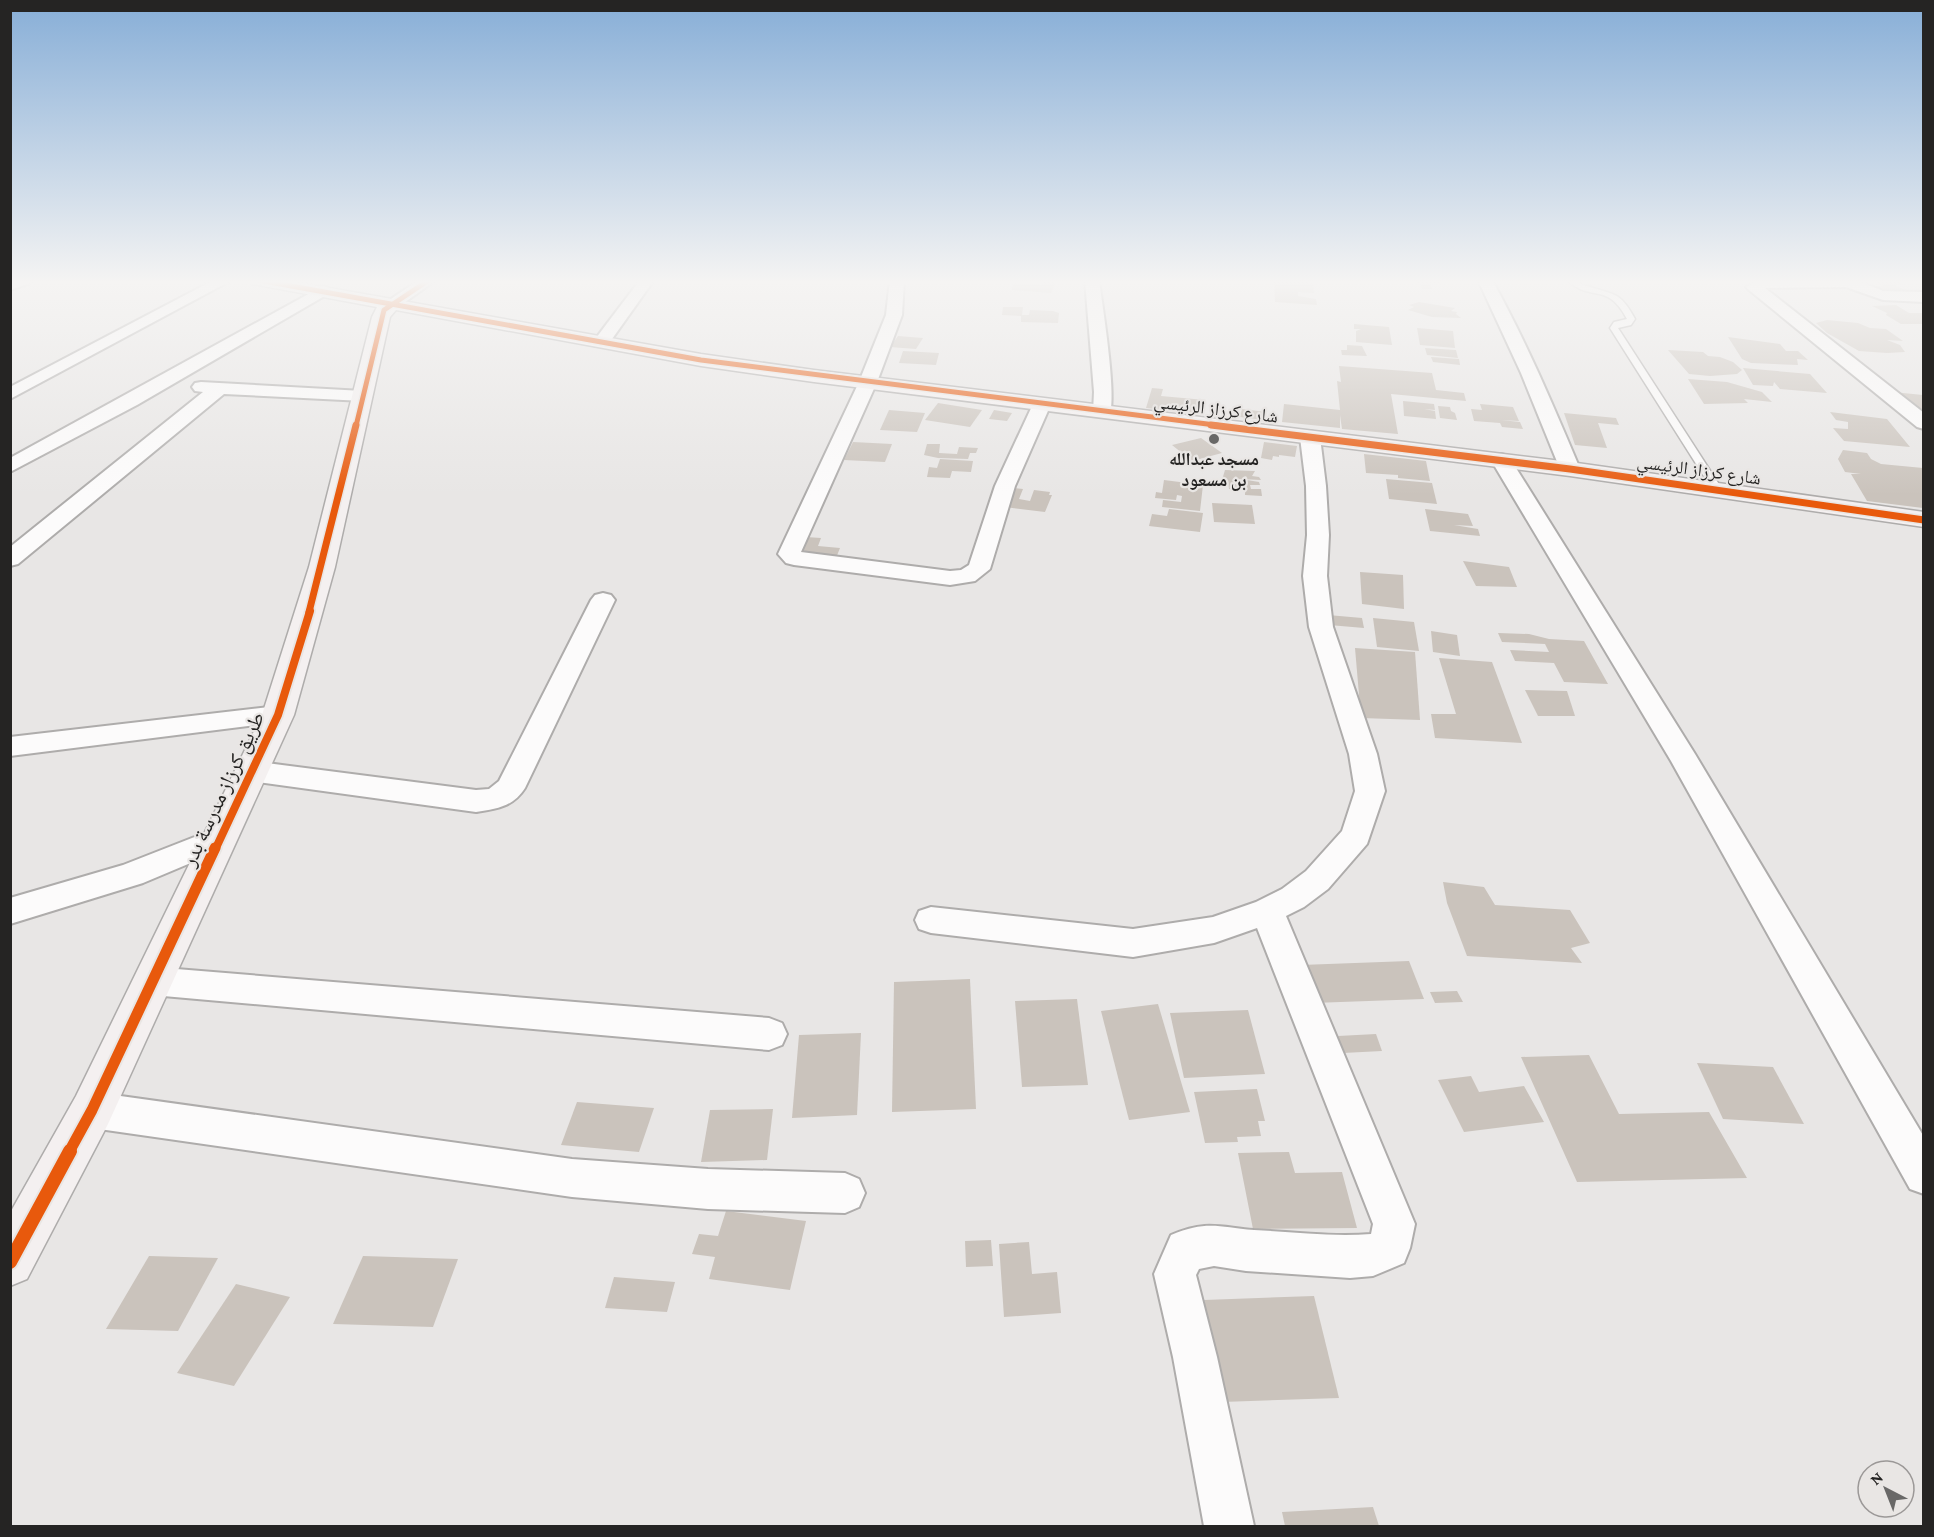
<svg xmlns="http://www.w3.org/2000/svg" width="1934" height="1537" viewBox="0 0 1934 1537" font-family="'Crimson Pro','Noto Naskh Arabic',serif">
<style>
.building{fill:#cac3bc}
.lines{fill:none;stroke-linecap:round;stroke-linejoin:round}
.lane-casing{stroke:#aeacab;stroke-width:3}
.street-casing{stroke:#aeacab;stroke-width:4}
.secondary-casing{stroke:#aeacab;stroke-width:3}
.lane{fill:#fcfbfb;fill-rule:evenodd}
.street{fill:#fcfbfb;fill-rule:evenodd}
.secondary{fill:#f4f0f0;fill-rule:evenodd}
.cycleway-far4-casing{stroke:#e9e6e4;stroke-width:8}
.cycleway-far3-casing{stroke:#e9e6e4;stroke-width:10}
.cycleway-far2-casing{stroke:#e9e6e4;stroke-width:12}
.cycleway-far1-casing{stroke:#e9e6e4;stroke-width:15}
.cycleway-casing{stroke:#e9e6e4;stroke-width:18}
.cycleway-far4{stroke:#e8590c;stroke-width:5}
.cycleway-far3{stroke:#e8590c;stroke-width:7}
.cycleway-far2{stroke:#e8590c;stroke-width:8}
.cycleway-far1{stroke:#e8590c;stroke-width:11}
.cycleway{stroke:#e8590c;stroke-width:14}
.poi-dot{fill:#696867;stroke:#e9e6e4;stroke-width:2}
.labels{text-anchor:middle;dominant-baseline:central;stroke-width:4.5;stroke-linejoin:round;paint-order:stroke}
.far-street-label{font-size:18px;fill:#252423;stroke:#e9e6e4}
.far-poi-label{font-size:18px;font-weight:bold;fill:#252423;stroke:#e9e6e4}
.street-label{font-size:21px;fill:#252423;stroke:#e9e6e4}
</style>
<rect width="100%" height="100%" fill="#e8e6e5"/>
<g class="building">
<path d="M1042 280 1056 281 1051 293 1012 290 1013 283 1041 285Z"/>
<path d="M1274 280 1313 283 1314 293 1298 292V296L1316 299 1317 305 1275 302Z"/>
<path d="M1414 280H1441L1442 284 1430 283 1432 289H1422L1420 283H1415Z"/>
<path d="M1872 280H1895L1905 285H1895L1905 290H1896L1906 295 1881 296 1864 286H1883Z"/>
<path d="M1419 302 1455 308 1451 311 1457 312 1456 314 1461 318 1432 317 1408 310 1414 307 1409 305Z"/>
<path d="M1896 305 1909 313H1923V324H1901L1886 315 1887 313 1872 306Z"/>
<path d="M1003 307H1023L1022 315H1029L1030 310 1053 311 1059 313 1058 323 1021 322V316L1002 315Z"/>
<path d="M1827 320 1858 323 1870 328 1886 329 1903 341 1887 340 1900 345 1905 352 1887 353 1859 351 1827 333 1816 323Z"/>
<path d="M1354 324 1389 327 1392 345 1356 342V331L1361 329H1354Z"/>
<path d="M1417 328 1453 331 1455 348 1420 345Z"/>
<path d="M898 336 923 338 916 349 890 347Z"/>
<path d="M1728 337 1780 344 1786 351H1798L1808 360 1797 359 1798 365 1751 363 1742 359Z"/>
<path d="M1347 345 1362 346 1367 356 1342 355 1341 350H1347Z"/>
<path d="M1425 348 1456 350 1458 358 1427 355Z"/>
<path d="M1668 350 1703 352 1708 356 1720 357 1733 362 1742 370 1737 374 1710 376 1689 374Z"/>
<path d="M903 351 939 353 936 365 899 363Z"/>
<path d="M1431 357 1459 359 1460 365 1433 362Z"/>
<path d="M1339 366 1432 373 1436 390 1464 393 1466 401 1391 394 1398 434 1342 429 1340 415V428L1282 422 1284 404 1340 410 1337 381 1341 382Z"/>
<path d="M1743 368 1810 374 1827 393 1780 389 1774 382 1773 386 1753 385Z"/>
<path d="M1688 379 1727 382 1762 392 1772 402 1744 399 1748 403 1704 404Z"/>
<path d="M1152 388 1163 389 1161 396 1205 400 1202 414 1146 408Z"/>
<path d="M1893 392 1923 395V410L1916 409Z"/>
<path d="M1403 401 1434 404 1435 410 1424 409 1435 411 1436 419 1404 416Z"/>
<path d="M938 403 982 410 970 427 925 420Z"/>
<path d="M1480 404 1513 407 1519 421 1501 420 1520 422 1523 429 1502 427 1500 423 1474 421 1471 409 1482 410Z"/>
<path d="M1438 406 1450 407 1451 411 1455 413 1457 420 1440 418Z"/>
<path d="M1242 409 1266 412 1264 420 1240 417Z"/>
<path d="M889 410 925 413 917 432 880 430Z"/>
<path d="M994 410 1012 413 1007 421 989 419Z"/>
<path d="M1830 412 1887 419 1910 447 1844 441 1833 428 1848 429V422L1836 420Z"/>
<path d="M1564 413 1616 418 1619 425 1598 423 1607 448 1575 445Z"/>
<path d="M1201 438 1222 453 1192 461 1172 445Z"/>
<path d="M853 442 892 444 885 462 844 460Z"/>
<path d="M1264 442 1297 446 1295 457 1279 455V457L1273 456 1272 460 1261 458Z"/>
<path d="M927 444H940L939 453 957 454 959 447 978 448 976 453H970L968 459 938 458 924 455Z"/>
<path d="M1843 450 1867 453 1871 459 1881 464 1923 468V508L1867 501 1851 474H1861L1845 472 1838 459Z"/>
<path d="M1364 454 1426 461 1430 481 1398 478V475L1366 473Z"/>
<path d="M940 459 973 461 971 472 952 471 950 478 927 477 929 467 937 468Z"/>
<path d="M1225 470 1255 471 1252 476 1259 477 1261 480 1241 479 1259 482 1260 485H1250L1251 489H1261L1262 496 1245 495V490L1229 489 1228 481 1222 480Z"/>
<path d="M1386 479 1432 483 1437 504 1389 499Z"/>
<path d="M1164 480 1203 485 1200 511 1162 507 1163 500 1181 502 1182 496 1177 495 1176 500 1155 498 1156 492 1162 493Z"/>
<path d="M1013 488 1023 489 1019 499 1030 501 1034 490 1050 492 1049 495H1052L1045 512 1005 507Z"/>
<path d="M1212 503 1252 505 1255 524 1214 522Z"/>
<path d="M1169 509 1203 513 1200 532 1149 526 1152 514 1167 516Z"/>
<path d="M1425 509 1468 514 1473 526 1454 525 1478 529 1480 536 1430 531Z"/>
<path d="M806 537 821 538 818 546 840 548 836 558 797 554Z"/>
<path d="M1463 561 1509 567 1517 587 1476 586Z"/>
<path d="M1360 572 1403 575 1404 609 1362 604Z"/>
<path d="M1328 615 1362 618 1364 628 1329 625Z"/>
<path d="M1373 618 1414 622 1419 651 1377 647Z"/>
<path d="M1431 631 1457 635 1460 656 1433 652Z"/>
<path d="M1498 633 1529 634 1549 639 1584 641 1608 684 1564 682 1554 663 1515 661 1510 650 1549 652 1545 644 1502 642Z"/>
<path d="M1355 648 1415 652 1420 720 1361 718Z"/>
<path d="M1439 658 1492 662 1522 743 1435 738 1431 714H1456Z"/>
<path d="M1525 690 1567 691 1575 716H1538Z"/>
<path d="M1443 882 1484 887 1495 905 1570 910 1590 943 1571 948 1582 963 1467 956 1447 903Z"/>
<path d="M1409 961 1424 999 1313 1003 1301 965Z"/>
<path d="M970 979 976 1109 892 1112 894 982Z"/>
<path d="M1457 991 1463 1002 1435 1003 1430 992Z"/>
<path d="M1077 999 1088 1085 1022 1087 1015 1001Z"/>
<path d="M1158 1004 1190 1112 1129 1120 1101 1011Z"/>
<path d="M1248 1010 1265 1074 1184 1078 1170 1013Z"/>
<path d="M861 1033 857 1115 792 1118 799 1035Z"/>
<path d="M1376 1034 1382 1051 1343 1053 1338 1036Z"/>
<path d="M1589 1055 1619 1114 1709 1112 1747 1178 1577 1182 1521 1057Z"/>
<path d="M1697 1063 1773 1067 1804 1124 1723 1119Z"/>
<path d="M1471 1076 1479 1092 1524 1086 1544 1122 1464 1132 1438 1080Z"/>
<path d="M1257 1089 1265 1121H1258L1261 1136 1237 1137 1238 1142 1205 1143 1194 1092Z"/>
<path d="M577 1102 654 1108 639 1152 561 1145Z"/>
<path d="M773 1109 767 1160 701 1162 710 1110Z"/>
<path d="M1289 1152 1295 1173 1342 1172 1357 1228 1253 1229 1238 1153Z"/>
<path d="M726 1211 806 1221 790 1290 709 1279 715 1257 692 1254 699 1234 718 1236Z"/>
<path d="M991 1240 993 1266 966 1267 965 1241Z"/>
<path d="M1029 1242 1032 1274 1057 1272 1061 1313 1004 1317 999 1244Z"/>
<path d="M149 1256 218 1258 178 1331 106 1329Z"/>
<path d="M363 1256 458 1259 433 1327 333 1324Z"/>
<path d="M614 1277 675 1282 667 1312 605 1308Z"/>
<path d="M236 1284 290 1297 234 1386 177 1373Z"/>
<path d="M1314 1296 1339 1398 1222 1402 1204 1300Z"/>
<path d="M1373 1507 1379 1526H1285L1282 1512Z"/>
</g>
<g class="lines">
<defs>
<path id="lane" d="M1567 280C1577 279 1581 285 1590 287 1616 295 1621 293 1635 319L1631 325 1618 328 1722 489 1721 491H1713L1712 489 1610 328 1614 322 1627 319C1607 281 1592 303 1567 280Z"/>
<g id="street">
<path d="M32 280 30 283 10 290V281Z"/>
<path d="M214 280H232L10 399V387Z"/>
<path d="M419 280H436L398 307H388L385 304 388 301Z"/>
<path d="M640 280H654L607 346H595L593 342Z"/>
<path d="M890 280H904L902 315 877 382 801 552 950 571 961 570 969 565 995 486 1033 404 1036 400H1048L1051 404 1015 486 990 569 975 581 950 585 794 565 786 563 778 554 859 382 886 315Z"/>
<path d="M1085 280H1099C1102 303 1118 402 1109 416H1095L1093 412 1094 392Z"/>
<path d="M1478 280H1492C1526 341 1553 405 1580 469L1577 473H1563L1560 469 1521 373Z"/>
<path d="M1759 280H1856L1883 291 1924 292V302L1883 300 1846 287 1765 288 1924 413V429L1917 427 1749 290 1746 287Z"/>
<path d="M323 286 328 288 331 291 328 294 137 405 10 472V458Z"/>
<path d="M201 382 363 391 369 392 372 396 369 400 363 401 224 394 18 564 10 566V547L203 392 195 391 192 387 195 383Z"/>
<path d="M1310 431 1317 433 1320 437 1326 486 1329 535 1327 576 1333 627 1377 754 1385 791 1367 844 1328 889 1304 907 1286 916 1415 1224 1410 1248 1404 1263 1373 1276 1350 1278 1246 1271 1214 1266 1199 1269 1196 1275 1217 1357 1254 1526H1204L1173 1357 1154 1274 1171 1235C1207 1220 1218 1227 1254 1230 1293 1232 1332 1237 1371 1234L1373 1224 1257 928 1214 943 1133 957 931 933 919 929 915 920 919 911 931 907 1133 929 1213 917 1256 902 1282 889 1306 871 1342 831 1355 791 1349 754 1309 627 1303 576 1307 535 1306 486 1300 437 1303 433Z"/>
<path d="M1501 454 1508 456 1511 460 1695 754 1924 1137V1194L1910 1189 1671 761 1491 460 1494 456Z"/>
<path d="M603 593 611 595 615 600 525 788C513 807 496 809 476 812L251 781 241 778 237 771 241 764 251 761 476 790 489 789 499 781 591 600 595 595Z"/>
<path d="M278 706 288 709 292 715 288 721 10 756V737Z"/>
<path d="M220 827 231 830 235 838 231 846 143 883 10 924V898L123 865Z"/>
<path d="M152 967 769 1018 782 1023 787 1034 782 1045 769 1050 152 995 140 991 135 981 140 971Z"/>
<path d="M92 1092 572 1159 708 1169 845 1173 859 1179 865 1193 859 1207 845 1213 708 1209 572 1197 92 1128 79 1122 73 1110 79 1098Z"/>
</g>
<path id="secondary" d="M249 280H285L701 354 814 370 1570 462 1924 512V527L1570 476 814 382 701 366 396 310 390 317 335 567 294 715 108 1124 27 1279 10 1286V1213L76 1096 262 715 309 567 372 317 377 307 258 285 252 284Z"/>
</defs>
<use href="#lane" class="lane-casing"/>
<use href="#street" class="street-casing"/>
<use href="#secondary" class="secondary-casing"/>
<use href="#lane" class="lane"/>
<use href="#street" class="street"/>
<use href="#secondary" class="secondary"/>
<defs>
<g id="cycleway-far4">
<path d="M258 280 701 360 1223 426"/>
<path d="M356 426 384 310 429 280"/>
</g>
<g id="cycleway-far3">
<path d="M1211 425 1570 469 1924 520"/>
<path d="M309 612 356 425"/>
</g>
<path id="cycleway-far2" d="M215 850 278 715 310 611"/>
<path id="cycleway-far1" d="M69 1152 92 1110 215 848"/>
<path id="cycleway" d="M10 1262 70 1151"/>
</defs>
<use href="#cycleway-far4" class="cycleway-far4-casing"/>
<use href="#cycleway-far3" class="cycleway-far3-casing"/>
<use href="#cycleway-far2" class="cycleway-far2-casing"/>
<use href="#cycleway-far1" class="cycleway-far1-casing"/>
<use href="#cycleway" class="cycleway-casing"/>
<use href="#cycleway-far4" class="cycleway-far4"/>
<use href="#cycleway-far3" class="cycleway-far3"/>
<use href="#cycleway-far2" class="cycleway-far2"/>
<use href="#cycleway-far1" class="cycleway-far1"/>
<use href="#cycleway" class="cycleway"/>
</g>
<linearGradient id="sky" x2="0" y2="1"><stop stop-color="#87aed7"/><stop offset="0.57" stop-color="#f5f4f3"/><stop offset="1" stop-color="#f5f4f3" stop-opacity="0"/></linearGradient>
<rect width="1934" height="495" fill="url(#sky)"/>
<circle class="poi-dot" cx="1214" cy="439" r="6"/>
<g class="labels">
<g class="far-street-label">
<text transform="translate(1216 409) rotate(7)">شارع كرزاز الرئيسي</text>
<text transform="translate(1699 470) rotate(8)">شارع كرزاز الرئيسي</text>
</g>
<g class="far-poi-label">
<text x="1214" y="459">مسجد عبدالله<tspan x="1214" dy="21">بن مسعود</tspan></text>
</g>
<g class="street-label">
<text transform="translate(223 789) rotate(-65)">طريق كرزاز مدرسة بدر</text>
</g>
</g>
<rect width="1934" height="1537" fill="none" stroke="#252423" stroke-width="24"/>
<g transform="translate(1886 1489) rotate(318)"><circle r="28" fill="#e9e6e4" stroke="#9b9897" stroke-width="1.5"/>
<path d="M0-4.5L10 22L0 15L-10 22Z" fill="#696867"/>
<text y="-9" font-size="16" font-weight="bold" text-anchor="middle" fill="#252423">N</text>
</g>
</svg>
